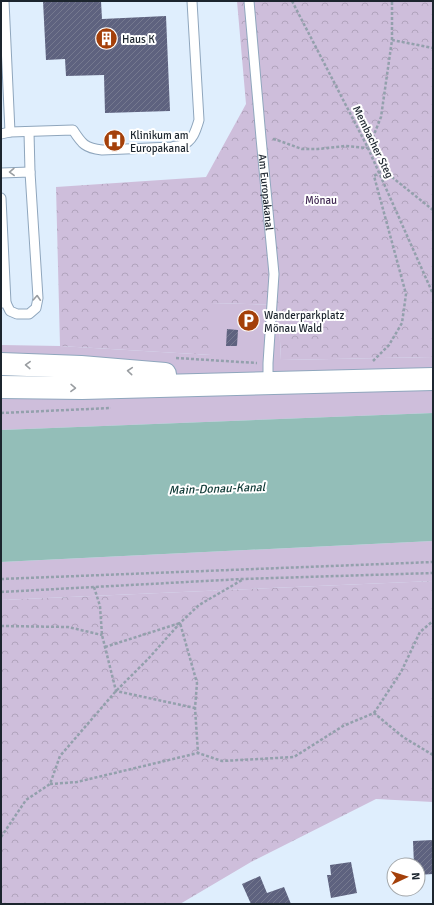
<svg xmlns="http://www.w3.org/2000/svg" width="434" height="905" viewBox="0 0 434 905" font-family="Signika,sans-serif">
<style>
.grass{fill:#cebedb}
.forest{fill:url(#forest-crowns)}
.water{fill:#93beb8}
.building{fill:url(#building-hatch)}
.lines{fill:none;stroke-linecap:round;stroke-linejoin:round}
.lane-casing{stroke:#8fa6bd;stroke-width:11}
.secondary-casing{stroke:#8fa6bd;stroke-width:24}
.path{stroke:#93a0ac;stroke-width:2.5;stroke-dasharray:3 2;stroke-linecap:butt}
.lane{stroke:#fff;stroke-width:9}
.secondary{stroke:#fff;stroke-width:22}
.oneway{stroke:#999da1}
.labels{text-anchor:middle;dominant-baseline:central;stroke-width:4;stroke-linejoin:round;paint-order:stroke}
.poi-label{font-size:11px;fill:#1c252e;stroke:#fff;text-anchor:start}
.street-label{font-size:11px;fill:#1c252e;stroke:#fff}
.park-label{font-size:11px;fill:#452d57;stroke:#fff}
.water-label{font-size:12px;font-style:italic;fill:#0f3935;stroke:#fff}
</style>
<defs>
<pattern id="forest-crowns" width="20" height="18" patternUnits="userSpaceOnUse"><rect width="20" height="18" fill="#cebedb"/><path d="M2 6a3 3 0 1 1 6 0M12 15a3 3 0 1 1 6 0" fill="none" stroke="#b0a3bc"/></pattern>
<pattern id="building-hatch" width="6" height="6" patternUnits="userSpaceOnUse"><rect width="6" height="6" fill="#5e627f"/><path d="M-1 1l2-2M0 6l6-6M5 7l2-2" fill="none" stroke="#75798f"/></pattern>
</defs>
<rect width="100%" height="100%" fill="#dfeefd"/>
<g class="grass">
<path d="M211 303 278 305 281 360 433 357V413L1 430V345L60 346 211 355Z"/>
<path d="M433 541V581L1 600V562Z"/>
</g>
<g class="forest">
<path d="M237 1H433V357L281 360 278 305 211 303V355L60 346 56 187 206 177 246 104Z"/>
<path d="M433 581V802L376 799 251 862 180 904H1V600Z"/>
</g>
<path class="water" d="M433 413V541L1 562V430Z"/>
<g class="building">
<path d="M43 1H101L102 19 166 16 170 111 105 113 104 75 66 76 65 59 46 60Z"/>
<path d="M227 329 238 330 237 346H226Z"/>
<path d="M433 840V874L418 875V865H414L413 841Z"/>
<path d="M351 862 357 893 331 898 327 875H331L330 865Z"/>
<path d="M260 876 267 893 284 887 291 904H251L242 884Z"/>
</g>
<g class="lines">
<defs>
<g id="lane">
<path d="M4 1 10 132"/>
<path id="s1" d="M249 1 261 138 274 274 268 363V384"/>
<path d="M29 132 30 172"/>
<path d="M1 134 10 132 73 130C82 144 85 148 102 150L172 147C175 146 179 146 182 145 193 141 196 130 199 120L192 1"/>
<path d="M1 173 30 172 38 298 36 308 29 314H17L10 311 6 303H1"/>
<path d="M1 198 6 303"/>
</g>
<g id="secondary">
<path d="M1 364 81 367 165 374"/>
<path d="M1 387 82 388 433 379"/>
</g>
</defs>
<use href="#lane" class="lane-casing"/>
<use href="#secondary" class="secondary-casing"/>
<g class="path">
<path d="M292 1 368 148 433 294"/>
<path d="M392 40V1"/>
<path d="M273 139 277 140 302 149H318L345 146 368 148"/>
<path d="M369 147 381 117 392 40 433 48"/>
<path d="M176 358 257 363"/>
<path d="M373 361 389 345 402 323 406 294 374 176 380 172 388 174 433 210"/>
<path d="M1 413 111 408"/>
<path d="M1 579 433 562"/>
<path d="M94 587 100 606 102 635 116 691 195 708"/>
<path d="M1 592 242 579 433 573"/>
<path d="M1 626 68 627 102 635"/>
<path d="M105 647 180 623 197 683 195 708 198 753"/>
<path d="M374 713 401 672 420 632 433 621"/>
<path d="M50 784 77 782 198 753 222 761 294 757 343 726 374 713 403 737 433 755"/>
<path d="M1 837 26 800 50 784 60 756 116 691 148 659 180 623 199 605 242 580"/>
</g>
<use href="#lane" class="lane"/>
<use href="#secondary" class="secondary"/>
</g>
<defs><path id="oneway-chevron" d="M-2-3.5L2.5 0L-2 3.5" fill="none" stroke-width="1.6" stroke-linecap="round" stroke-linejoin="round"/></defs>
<g class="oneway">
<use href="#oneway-chevron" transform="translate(12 172) rotate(178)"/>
<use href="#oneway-chevron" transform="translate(37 298) rotate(-87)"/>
<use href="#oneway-chevron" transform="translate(28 365) rotate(-178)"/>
<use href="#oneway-chevron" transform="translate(130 371) rotate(-175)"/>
<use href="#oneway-chevron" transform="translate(73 388) rotate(1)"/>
</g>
<defs>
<symbol id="building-disc" viewBox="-11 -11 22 22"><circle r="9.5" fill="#a4400a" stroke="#fff"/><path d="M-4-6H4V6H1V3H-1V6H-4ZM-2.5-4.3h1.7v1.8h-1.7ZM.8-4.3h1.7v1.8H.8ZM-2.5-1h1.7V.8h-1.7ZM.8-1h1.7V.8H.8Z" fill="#fff"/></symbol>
<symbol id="hospital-disc" viewBox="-11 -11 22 22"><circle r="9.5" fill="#a4400a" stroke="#fff"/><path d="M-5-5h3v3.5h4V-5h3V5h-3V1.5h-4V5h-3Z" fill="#fff"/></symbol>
<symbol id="parking-disc" viewBox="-11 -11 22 22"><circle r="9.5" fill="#a4400a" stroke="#fff"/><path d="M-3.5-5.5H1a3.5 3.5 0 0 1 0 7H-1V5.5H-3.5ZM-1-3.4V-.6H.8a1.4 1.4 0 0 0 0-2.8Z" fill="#fff"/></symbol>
</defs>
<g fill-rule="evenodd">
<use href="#building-disc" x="94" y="26" width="25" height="25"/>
<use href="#hospital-disc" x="102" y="128" width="25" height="25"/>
<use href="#parking-disc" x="236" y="308" width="25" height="25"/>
</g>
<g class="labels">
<g class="poi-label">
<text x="122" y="39">Haus K</text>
<text x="130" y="135">Klinikum am<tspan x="130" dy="13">Europakanal</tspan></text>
<text x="264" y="315">Wanderparkplatz<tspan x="264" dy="13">Mönau Wald</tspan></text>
</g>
<g class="street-label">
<text transform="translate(373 142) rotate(64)">Membacher Steg</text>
<text stroke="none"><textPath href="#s1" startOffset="192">Am Europakanal</textPath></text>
</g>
<g class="park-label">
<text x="321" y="200">Mönau</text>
</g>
<g class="water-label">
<text transform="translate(217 489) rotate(-2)">Main-Donau-Kanal</text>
</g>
</g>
<rect width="434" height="905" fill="none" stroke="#1c252e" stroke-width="4"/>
<g transform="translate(406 877) rotate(86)"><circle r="19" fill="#ffffff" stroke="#a4a8ab"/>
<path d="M0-3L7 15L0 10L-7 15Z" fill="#a4400a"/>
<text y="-6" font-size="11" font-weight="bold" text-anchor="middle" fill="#1c252e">N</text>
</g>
</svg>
